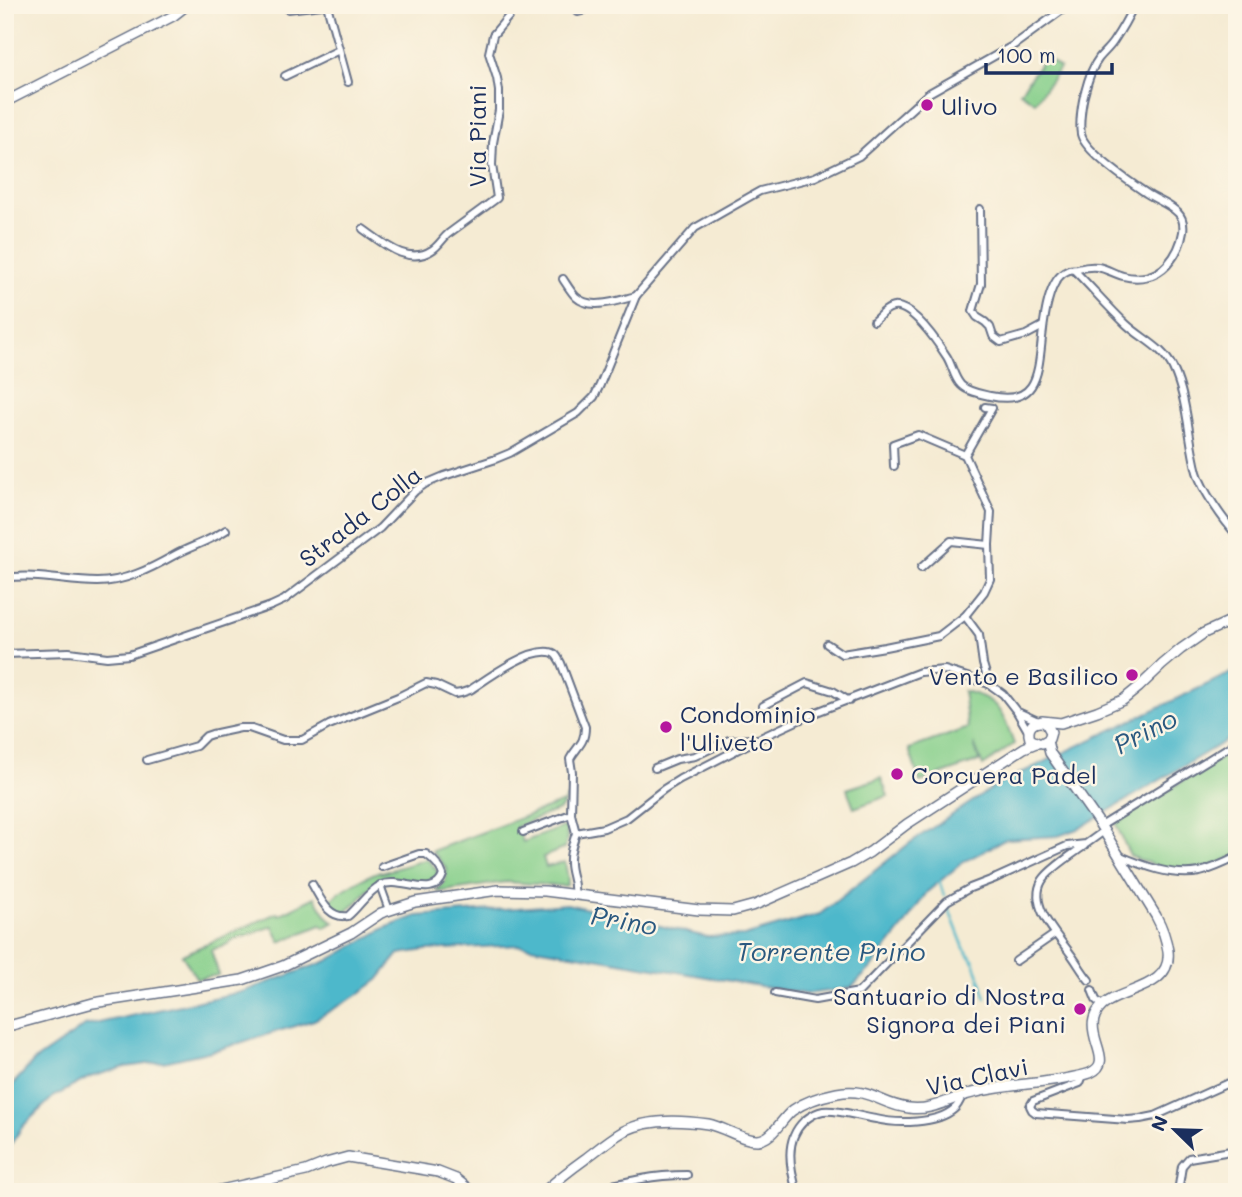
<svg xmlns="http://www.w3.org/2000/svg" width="1242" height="1197" viewBox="0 0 1242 1197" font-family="Mali,sans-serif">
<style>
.green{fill:#86cf8b;stroke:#507f74;stroke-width:2}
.water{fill:#4eb8cb;stroke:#347494;stroke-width:2}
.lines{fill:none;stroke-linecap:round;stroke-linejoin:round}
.stream{stroke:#4eb8cb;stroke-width:2.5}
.street-casing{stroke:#677187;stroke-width:10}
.secondary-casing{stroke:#677187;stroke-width:12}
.street{stroke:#fff;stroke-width:6}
.secondary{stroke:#fff;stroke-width:9}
.poi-dot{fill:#b5179e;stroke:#fcf5e5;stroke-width:2.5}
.labels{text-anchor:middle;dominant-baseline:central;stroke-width:5;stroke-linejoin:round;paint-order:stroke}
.poi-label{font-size:24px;fill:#1b2f5e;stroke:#fcf5e5;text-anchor:start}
.street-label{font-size:24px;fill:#1b2f5e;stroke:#fcf5e5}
.water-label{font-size:26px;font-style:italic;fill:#2a587f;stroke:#fcf5e5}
</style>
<rect width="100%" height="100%" fill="#fcf5e5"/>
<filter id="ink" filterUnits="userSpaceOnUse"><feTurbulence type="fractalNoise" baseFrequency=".0143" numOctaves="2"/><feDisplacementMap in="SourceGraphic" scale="14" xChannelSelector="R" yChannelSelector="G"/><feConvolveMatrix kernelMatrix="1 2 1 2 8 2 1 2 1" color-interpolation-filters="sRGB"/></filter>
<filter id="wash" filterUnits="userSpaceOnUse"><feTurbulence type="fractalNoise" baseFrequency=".00686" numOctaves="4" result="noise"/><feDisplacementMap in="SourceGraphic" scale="28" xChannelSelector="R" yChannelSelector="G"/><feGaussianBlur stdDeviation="1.57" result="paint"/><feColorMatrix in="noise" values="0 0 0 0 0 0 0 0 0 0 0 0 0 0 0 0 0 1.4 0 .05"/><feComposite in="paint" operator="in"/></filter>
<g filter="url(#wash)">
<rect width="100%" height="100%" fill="#f5ebd3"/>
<g class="green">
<path d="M1045 57 1060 68 1035 102 1020 92Z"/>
<path d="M963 691C999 698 1002 712 1014 744L983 766 974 744 979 761 920 782 909 749 968 728Z"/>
<path d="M1236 749 1237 856C1225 860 1212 867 1200 869 1175 875 1152 864 1130 856L1115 822Z"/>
<path d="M881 778 888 796 854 808 847 789Z"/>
<path d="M567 797 561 809 517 826 523 842 566 826 567 838 565 848 543 857 546 867 565 862 568 879 567 885 564 886 506 882 438 892 437 890 445 882 447 869 432 851 558 804 564 802Z"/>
<path d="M427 859C433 866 440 871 438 880L433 883C416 883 400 876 383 880 363 885 344 934 329 903 335 892 367 876 380 871L381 873Z"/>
<path d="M315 897 327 916 334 922 324 928 321 925 280 942 273 926 230 941V943L211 950 219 975 197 979 182 955 277 913 279 915Z"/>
</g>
<path class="water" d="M1237 670V734L1078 829 1058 836 1006 839 963 862 927 892 904 926 870 969 851 988 806 994 519 945 426 950 399 954 378 980 356 996 314 1020 220 1049 168 1061 125 1067 90 1077 53 1097 23 1126 5 1153V1093L34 1061 85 1026 245 991 327 961 385 928 417 916 567 904 707 937 744 936 820 914 911 842 1000 783Z"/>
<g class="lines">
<g class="stream">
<path d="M939 880 944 896"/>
<path d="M948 907 964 948 973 960 978 973 986 998"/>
</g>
</g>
</g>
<g filter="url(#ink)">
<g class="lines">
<defs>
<g id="street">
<path d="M286 5 288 9 322 5"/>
<path d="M327 5 348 82"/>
<path d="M572 5 578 12 582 11 583 5"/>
<path d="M285 76 339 50"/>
<path d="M980 209 981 284 973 311 977 317 985 322 990 327 993 336 1001 342 1026 335 1043 326"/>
<path d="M363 229C383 243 408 266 432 250 439 246 442 239 448 234 464 222 481 210 497 198L492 165 493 143 499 110V91L497 78 489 53 493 35 509 16 513 5"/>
<path d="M1074 270C1092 288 1108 307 1126 324 1142 339 1163 347 1173 368 1188 400 1188 438 1197 472 1202 490 1224 521 1237 535"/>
<path d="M563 279C567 285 571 292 576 297 591 311 619 300 636 296"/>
<path d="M874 321C879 317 884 310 890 308 909 299 938 343 947 357 952 365 954 378 961 385 968 392 981 394 990 396 1037 406 1038 375 1042 338 1044 320 1048 279 1067 271 1070 269 1074 270 1078 269 1085 267 1091 266 1098 267 1107 269 1115 274 1123 276 1139 280 1156 277 1167 265 1176 255 1181 245 1183 232 1184 225 1183 218 1178 213 1170 204 1156 200 1146 193 1131 183 1084 151 1081 134 1079 123 1082 102 1085 92 1088 80 1092 67 1099 58 1104 52 1109 48 1113 42 1121 30 1128 18 1134 5"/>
<path d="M894 466 893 444 918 435 965 455"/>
<path d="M921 568 951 541 989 545"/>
<path d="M5 578C35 573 67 582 97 582 124 582 150 569 173 556 191 546 208 542 226 530"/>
<path d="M965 616 979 635 983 664 989 684"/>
<path d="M827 644 842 654 885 647 939 636 965 616 984 592 990 579 989 545 991 512 965 455 992 408 985 407"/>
<path d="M5 654 69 652 107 657 129 655 271 606 284 600 380 528 415 491 425 484 444 476 493 460 510 453 578 413 594 397 600 385 636 296 695 228 751 196 760 191 815 177 859 156 929 93 1014 45 1065 8 1071 5"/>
<path d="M763 706 807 683 833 691 849 701"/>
<path d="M1018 712 1038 721"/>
<path d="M147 760 196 746 206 736 212 734 240 728H249L283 740H302L329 725 398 697 426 683 436 685 455 694 461 693 470 690C488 678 527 649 549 652 556 652 558 658 561 663L585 727C585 744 577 746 570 759L572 772 571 814 576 833"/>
<path d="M655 768 677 759 695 756 729 740 755 739"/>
<path d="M1101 826 1237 742"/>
<path d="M523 832 571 814"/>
<path d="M1084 846C1073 854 1048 870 1042 881 1028 905 1057 935 1070 953 1077 962 1082 972 1089 980"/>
<path d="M1118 855C1144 866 1172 877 1200 872 1212 869 1225 863 1237 857"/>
<path d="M312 884C321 899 328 919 348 916 359 907 368 891 381 885 400 876 435 901 443 875 440 866 433 859 426 854H419L382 867"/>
<path d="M380 885 389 910"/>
<path d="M574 894C576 883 570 874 570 863 569 853 573 843 576 833L604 828 627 818 664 789 680 779 758 739 814 713 920 672 945 670 989 684 1003 694 1017 712 1028 731"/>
<path d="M1016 961 1055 934"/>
<path d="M1092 990 1096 1000 1103 1006"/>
<path d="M775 993 815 1000 859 992 947 901 970 888 996 878 1067 846 1086 844 1104 831"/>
<path d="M1083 1075 1080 1083 1033 1101 1030 1106 1032 1110 1036 1113 1128 1120 1140 1119 1155 1116 1237 1079"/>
<path d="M549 1187C571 1197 617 1183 642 1179 657 1176 672 1175 687 1175"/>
<path d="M797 1192C790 1168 784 1140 804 1121 809 1117 816 1112 823 1111 838 1109 861 1117 876 1119 897 1124 937 1124 954 1109 958 1106 960 1101 962 1096"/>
<path d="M1178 1192 1182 1166 1189 1158 1237 1150"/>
</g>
<g id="secondary">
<path d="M5 102 173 16 187 5"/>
<path d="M1042 721 1061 723 1097 711 1123 700 1139 687 1162 665 1181 649 1204 633 1237 618"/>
<path d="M1038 743 1030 739C1026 727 1034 719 1046 723L1051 732 1049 739 1042 743"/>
<path d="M5 1027 93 1003 242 980 283 966 351 933 381 913 415 902 498 890 545 891 699 910 733 911 755 905 851 863 870 852 907 824 1024 748 1036 743"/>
<path d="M212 1192 306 1171 326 1163 348 1157 438 1172 456 1179 472 1192"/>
<path d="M544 1192C557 1180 571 1169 585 1159 598 1149 610 1139 624 1131 649 1118 681 1120 708 1124 724 1127 743 1141 758 1140 773 1139 781 1119 793 1110 806 1101 822 1096 837 1093 871 1087 880 1105 909 1108 929 1111 946 1101 965 1095 997 1085 1031 1085 1064 1079 1073 1077 1082 1076 1090 1073 1121 1060 1069 1026 1109 1001 1131 988 1172 985 1168 951 1166 938 1162 927 1156 916L1099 823 1050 753 1047 741"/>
</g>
</defs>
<use href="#street" class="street-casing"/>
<use href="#secondary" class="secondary-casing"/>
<use href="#street" class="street"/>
<use href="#secondary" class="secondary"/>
</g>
</g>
<g class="poi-dot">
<circle cx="927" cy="105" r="7"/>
<circle cx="1132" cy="675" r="7"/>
<circle cx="666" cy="727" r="7"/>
<circle cx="897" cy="774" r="7"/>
<circle cx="1080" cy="1009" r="7"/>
</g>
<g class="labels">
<g class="poi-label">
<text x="941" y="105">Ulivo</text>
<text x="1118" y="675" text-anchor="end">Vento e Basilico</text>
<text x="680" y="713">Condominio<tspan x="680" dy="28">l'Uliveto</tspan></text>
<text x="911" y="774">Corcuera Padel</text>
<text x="1066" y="995" text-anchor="end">Santuario di Nostra<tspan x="1066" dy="28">Signora dei Piani</tspan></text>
</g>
<g class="street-label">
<text transform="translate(476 136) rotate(-90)">Via Piani</text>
<text transform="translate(360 516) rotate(-38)">Strada Colla</text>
<text transform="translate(977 1076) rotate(-12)">Via Clavi</text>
</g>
<g class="water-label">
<text transform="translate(1145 731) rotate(-27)">Prino</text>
<text transform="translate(624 920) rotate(10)">Prino</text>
<text x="831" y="951">Torrente Prino</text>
</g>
</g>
<rect width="1242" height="1197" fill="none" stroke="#fcf5e5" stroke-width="28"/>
<g transform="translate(1175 1130) rotate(293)" stroke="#fcf5e5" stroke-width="5" paint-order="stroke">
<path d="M0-5L12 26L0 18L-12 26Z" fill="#1b2f5e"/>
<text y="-10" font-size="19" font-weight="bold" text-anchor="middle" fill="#1b2f5e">N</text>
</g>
<path d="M986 63v10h126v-10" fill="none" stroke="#1b2f5e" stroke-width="3.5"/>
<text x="997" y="63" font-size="21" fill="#1b2f5e" stroke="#fcf5e5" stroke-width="5" paint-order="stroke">100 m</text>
</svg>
